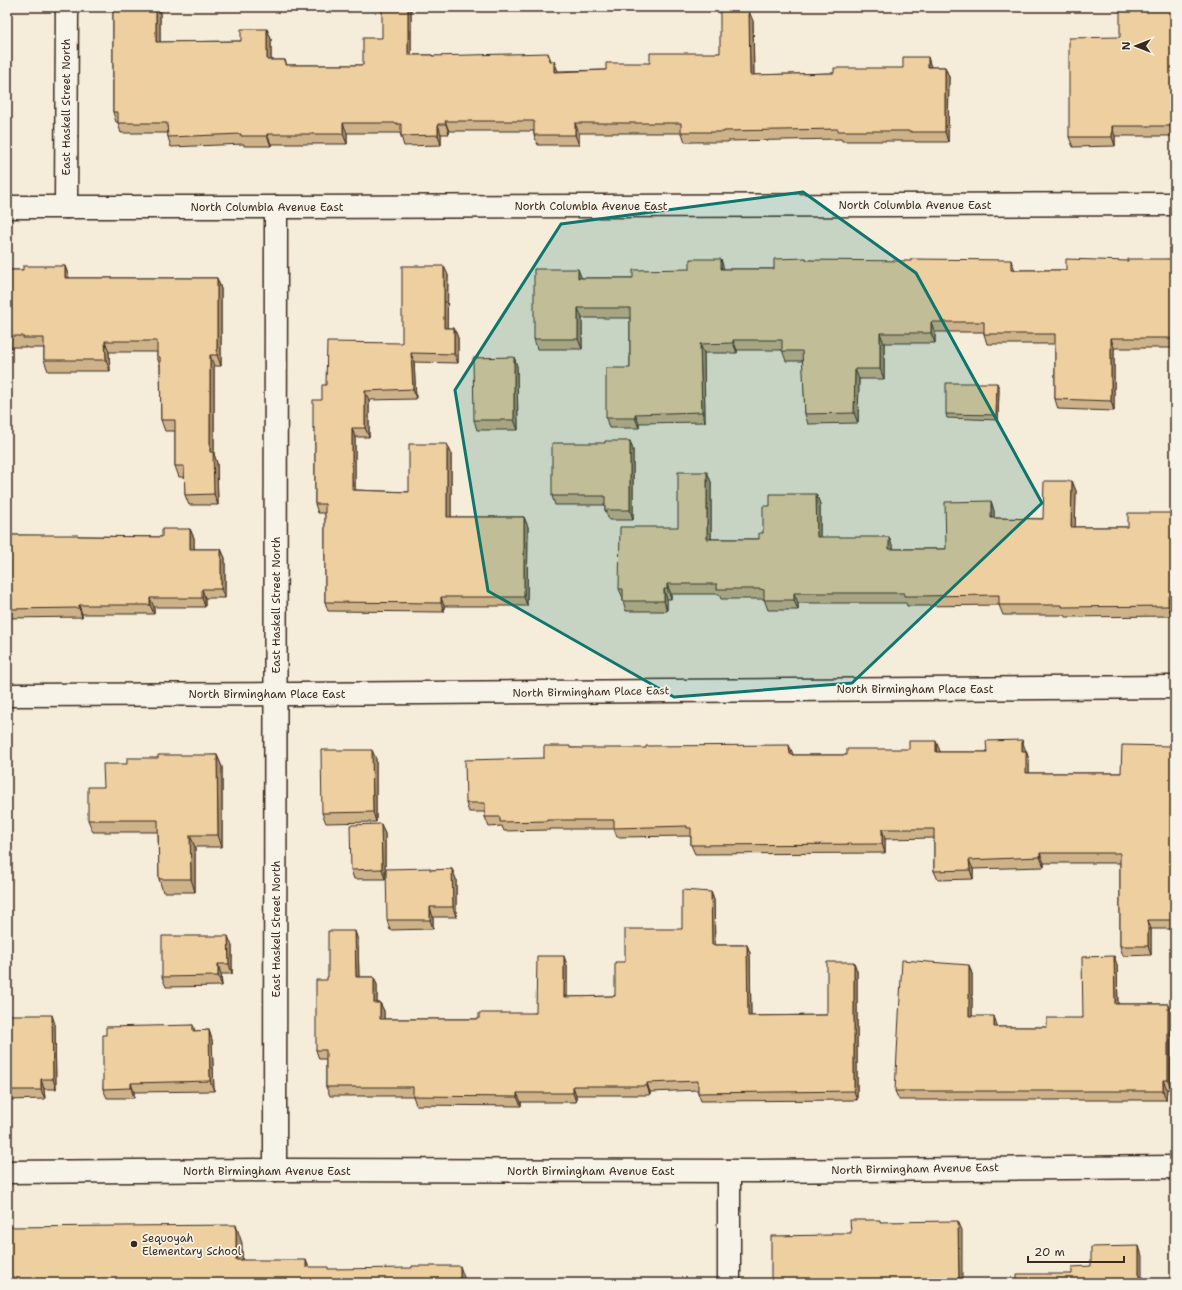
<svg xmlns="http://www.w3.org/2000/svg" width="1182" height="1290" viewBox="0 0 1182 1290" font-family="'Shantell Sans',sans-serif">
<style>
.lines{fill:none;stroke-linecap:round;stroke-linejoin:round}
.minor-casing{stroke:#3b2a1e;stroke-width:25}
.minor{stroke:#f7f3e8;stroke-width:22}
.wall{fill:#cdb28a;stroke:#3b2a1e}
.shaded-wall{fill:#a79170;stroke:#3b2a1e}
.building{fill:#eecfa0;stroke:#3b2a1e}
.marked{fill:#0f766e;fill-opacity:0.2;stroke:#0f766e;stroke-width:3;stroke-linejoin:round}
.poi-dot{fill:#3b2a1e;stroke:#f7f3e8;stroke-width:1.5}
.labels{text-anchor:middle;dominant-baseline:central;stroke-width:3.5;stroke-linejoin:round;paint-order:stroke}
.street-label{font-size:11px;fill:#3b2a1e;stroke:#f7f3e8}
.poi-label{font-size:11px;fill:#3b2a1e;stroke:#f7f3e8;text-anchor:start}
</style>
<rect width="100%" height="100%" fill="#f5ecda"/>
<filter id="ink" filterUnits="userSpaceOnUse"><feTurbulence type="fractalNoise" baseFrequency=".025" numOctaves="2"/><feDisplacementMap in="SourceGraphic" scale="8" xChannelSelector="R" yChannelSelector="G"/><feConvolveMatrix kernelMatrix="1 2 1 2 8 2 1 2 1" color-interpolation-filters="sRGB"/></filter>
<g filter="url(#ink)">
<g class="lines">
<defs>
<g id="minor">
<path d="M7 207H298L1175 204"/>
<path d="M66 207 67 7"/>
<path d="M7 695 298 694 1175 687"/>
<path d="M275 1170 276 207"/>
<path d="M729 1171V1283"/>
<path d="M7 1172 275 1170 756 1171 1175 1167"/>
</g>
</defs>
<use href="#minor" class="minor-casing"/>
<use href="#minor" class="minor"/>
</g>
<g class="wall">
<path d="M113 7H160V42L241 41 267 29 271 39V60H285L287 65H363L382 38 411 7V55H432L433 56 551 61 558 71 606 70 650 63 720 53 753 21 754 75 834 73 931 67H945L949 77 948 142H915L914 141H842L841 139 728 141V142H685L682 133H579V145H538L534 135V131H449V134H441V145L404 146 400 133H347V144H271V146H244V144L171 147 168 137V133H121L118 123V122H116L113 112Z"/>
<path d="M1175 7V136H1115V146L1073 147 1069 137 1120 37Z"/>
<path d="M806 258 807 260 1015 270H1066L1128 261 1175 259V348H1114V411L1058 409 1055 399V344H987L984 334V332H935V343H884V379H859L858 423 808 424 805 414 803 361H786L782 350H737V353H704L705 422 639 423V428H609L606 418 630 368V318H582V349H537L534 339 582 278H633L724 269H774Z"/>
<path d="M65 266 69 278H217L221 289V366H214V454L217 463 218 505H189L185 495V477H179L175 466V431H165L161 420 160 366 157 357V352H109L110 371H48L44 360V348H27L26 347H7V270H23Z"/>
<path d="M448 275 447 328H454L458 338V363L414 362 416 399 369 400V437H355V490L409 492 447 444 451 453V517H524L528 527 527 606H444V612L328 611 325 602V513H318L315 504V434L313 428 322 400 402 343Z"/>
<path d="M514 357 517 366 518 430H477L474 420Z"/>
<path d="M999 388 998 420 947 418 946 414Z"/>
<path d="M630 441 633 450V520H609L605 510V505H555L552 496 605 443Z"/>
<path d="M707 472 711 482V539H759L763 533 770 506 816 494 820 504V537L893 547V549H946L991 501 994 511V518L1043 519 1072 481 1076 491 1075 527H1128L1175 522V607H1172V616L1065 617 1064 615H1003L999 605 921 606H907L906 603H798V610H768L764 599H721L719 594H671V599H667V611H626L623 601V598L619 589 678 527Z"/>
<path d="M190 529 194 538V549H221L225 558V598H205V607H154V614H82V617L7 618V535L162 537Z"/>
<path d="M1171 746 1172 748H1175V929H1151V955L1123 956 1120 946V863H1044V867L973 869V879L938 880 934 871V838L885 839V853L695 854 691 845V837H690V836L617 837 614 829H550V830L504 831 502 826 489 827 485 817V812H469L466 803 571 748 793 755H847L940 751V752H987L1026 750 1029 760V773H1121Z"/>
<path d="M217 755 222 767V847H195V892H163L159 879 158 832H93L88 820 104 787 127 764 158 758Z"/>
<path d="M376 759V822L326 823 322 813Z"/>
<path d="M381 824 385 834V879H354L351 870Z"/>
<path d="M452 869 456 879V917H433V929L390 930 387 920 431 870Z"/>
<path d="M711 892 714 900 715 945H747L750 953 751 1016 827 1015 857 971V1100L701 1101 698 1093V1090L650 1092V1095H576V1102H521V1106L416 1105 413 1096H330L326 1087V1059H319L316 1050 327 980 328 977 358 940 359 977H374L377 985V1003H380L384 1011V1019H479L536 1013 567 965V997L615 996 625 962 682 929Z"/>
<path d="M232 946V974H221L222 986 166 987 162 977Z"/>
<path d="M1114 956 1117 965 1118 1004H1168L1171 1013V1089H1167L1166 1100H899L895 1091 969 965 972 974V1016L997 1025V1027H1047L1083 1018Z"/>
<path d="M7 1015 55 1024 56 1089H44L45 1099 7 1100Z"/>
<path d="M193 1025 195 1031 209 1030 212 1040 214 1091 134 1092V1098H107L103 1089 106 1035Z"/>
</g>
<g class="shaded-wall">
<path d="M156 7H160V52L156 42Z"/>
<path d="M408 7H411V65L408 55Z"/>
<path d="M749 11 753 21 754 85 750 75Z"/>
<path d="M267 29 271 39V70L267 60Z"/>
<path d="M548 53 552 63 549 61Z"/>
<path d="M928 57 931 67H928Z"/>
<path d="M554 61 558 71V82L554 72Z"/>
<path d="M945 67 949 77 948 142 945 132Z"/>
<path d="M445 121 449 131V134L446 124Z"/>
<path d="M343 123 347 133V144L343 134Z"/>
<path d="M575 123 579 133V145L575 135Z"/>
<path d="M438 124 441 134V145L438 135Z"/>
<path d="M1112 126 1115 136V146L1112 137Z"/>
<path d="M267 134 271 144V146L267 136Z"/>
<path d="M721 259 724 269H721Z"/>
<path d="M1011 260 1015 270H1011Z"/>
<path d="M65 266 69 277V289L65 278Z"/>
<path d="M444 266 448 275 447 338 444 328Z"/>
<path d="M578 269 582 279 578 278Z"/>
<path d="M217 278 221 289V366L217 355Z"/>
<path d="M578 308 582 318V349L578 339Z"/>
<path d="M931 322 935 332V343L931 333Z"/>
<path d="M454 328 458 338V363L454 354Z"/>
<path d="M1174 328 1175 332V342L1174 338Z"/>
<path d="M880 333 884 343V379L880 369Z"/>
<path d="M1111 338 1114 348V411L1111 401Z"/>
<path d="M733 340 737 350V353L733 343Z"/>
<path d="M105 341 109 352 110 371 106 360Z"/>
<path d="M700 344 704 353 705 422 702 412Z"/>
<path d="M411 353 414 362 416 399 413 389Z"/>
<path d="M210 355 214 366V454L217 463 218 505 214 494 210 452Z"/>
<path d="M514 357 517 366 518 430 514 420Z"/>
<path d="M855 369 859 379 858 423 854 413Z"/>
<path d="M997 383 999 388 998 420 996 415Z"/>
<path d="M365 391 369 400V437L365 428Z"/>
<path d="M635 414 639 423V428L635 418Z"/>
<path d="M352 428 355 437V499L352 490Z"/>
<path d="M630 441 633 450V520L630 510Z"/>
<path d="M447 444 451 453V526L447 517Z"/>
<path d="M707 472 711 482V549L707 539Z"/>
<path d="M1072 481 1076 491 1075 537 1071 527Z"/>
<path d="M816 494 820 504V547L817 537Z"/>
<path d="M991 501 994 511V528L991 518Z"/>
<path d="M1172 513 1175 522V606L1172 597Z"/>
<path d="M524 517 528 527 527 606 524 597Z"/>
<path d="M190 529 194 538V558L190 549Z"/>
<path d="M889 537 893 547V559L889 549Z"/>
<path d="M221 549 225 558V598L221 589Z"/>
<path d="M667 584 671 594V599L667 589Z"/>
<path d="M202 589 205 598V607L202 598Z"/>
<path d="M664 589 667 599V611L664 601Z"/>
<path d="M794 593 798 603V610L794 600Z"/>
<path d="M441 597 444 606V612L441 603Z"/>
<path d="M1168 597 1172 607V616L1168 606Z"/>
<path d="M150 598 154 607V614L150 605Z"/>
<path d="M79 605 82 614V617L79 608Z"/>
<path d="M1022 740 1029 760V783L1026 773 1022 751Z"/>
<path d="M936 741 940 751V761L936 752Z"/>
<path d="M789 745 793 754V764L790 754Z"/>
<path d="M372 750 376 759V822L373 812Z"/>
<path d="M217 755 222 767V847L218 835Z"/>
<path d="M381 824 385 834V879L382 869Z"/>
<path d="M882 829 885 839V853L882 844Z"/>
<path d="M190 835 195 847V892L191 879Z"/>
<path d="M1040 853 1044 863V867L1040 857Z"/>
<path d="M969 860 973 869V879L970 870Z"/>
<path d="M452 869 456 879V917L453 907Z"/>
<path d="M711 892 714 900 715 954 712 945Z"/>
<path d="M430 907 433 917V929L430 920Z"/>
<path d="M1148 920 1151 929V955L1148 946Z"/>
<path d="M355 931 358 940 359 985 356 977Z"/>
<path d="M228 936 232 946V974L229 964Z"/>
<path d="M747 945 750 953 751 1024 748 1016Z"/>
<path d="M564 956 567 965V1006L564 997Z"/>
<path d="M1114 956 1117 965 1118 1013 1115 1004Z"/>
<path d="M854 962 857 971V1100L854 1091Z"/>
<path d="M218 964 221 974 222 986 218 976Z"/>
<path d="M969 965 972 974V1025L969 1016Z"/>
<path d="M374 977 377 985V1011L374 1003Z"/>
<path d="M380 1003 384 1011V1028L380 1019Z"/>
<path d="M1168 1004 1171 1013V1089L1168 1080Z"/>
<path d="M52 1015 55 1024 56 1089 53 1079Z"/>
<path d="M994 1016 997 1025V1036L994 1027Z"/>
<path d="M209 1030 212 1040 214 1091 210 1081Z"/>
<path d="M41 1079 44 1089 45 1099 41 1090Z"/>
<path d="M1163 1080 1167 1089 1166 1100 1163 1091Z"/>
<path d="M131 1083 134 1092V1098L131 1088Z"/>
<path d="M647 1083 650 1092V1095L647 1086Z"/>
<path d="M573 1086 576 1095V1102L573 1093Z"/>
<path d="M517 1093 521 1102V1106L517 1097Z"/>
<path d="M958 1221 962 1230V1283H959Z"/>
<path d="M236 1225 242 1243 243 1277 236 1260Z"/>
<path d="M1139 1246 1142 1256V1283H1139Z"/>
<path d="M306 1260 313 1277 306 1267Z"/>
<path d="M460 1266 466 1283H460Z"/>
</g>
<g class="building">
<path d="M113 7H156V42L241 41V29H267V60H285V65H363V38H382V7H408V55H432V56L548 53 549 61H554V72L606 70V63H650V53H720V11H749L750 75 834 73V68H903V57H928V67H945V132H911V131H838V129L724 131V132H681V123H575V135H534V121H445L446 124H438V135L401 136V124H397V123H343V134H267V136H241V134L168 137 167 123H118V112H113Z"/>
<path d="M1120 7H1175V126H1112V137H1069V38L1120 37Z"/>
<path d="M806 258V260L911 261V259L1011 260V270H1066V259L1128 261V259H1175V328H1174V338H1111V401L1055 399V334H984V322H931V333H880V369H855L854 413 805 414 802 351H782V340H733V343L700 344 702 412 635 414V418H606V368H630V308H578V339H534V269H578V278H633V270L690 269V259H721V269H774V259Z"/>
<path d="M23 266H65V278H217V355H210V452H213L214 494 185 495 184 466H175V420H161L160 357H157V341H105L106 360H44V338H23V336H7V270H23Z"/>
<path d="M402 266H444V328H454V354L411 353 413 389 365 391V428H352V490L409 492V444H447V517H524V597H441V603L325 602V504H315V428H313V400H322V385H326L327 342 402 343Z"/>
<path d="M514 357V420H474L473 358Z"/>
<path d="M946 383H997L996 415 946 414Z"/>
<path d="M605 441H630V510H605V496H552V443H605Z"/>
<path d="M678 472H707V539H759V533H763V506H770V494H816L817 537H889V549H946L945 502 991 501V518L1043 519 1044 481H1072L1071 527H1128V513H1172V597H1168V606L1062 607V605H999V595L917 596H904V593H794V600H764V590L760 589H717V584H667V589H664V601H623V589H619L620 527H678Z"/>
<path d="M162 529H190V549H221V589H202V598H150V605H79V608L7 609V535H78V536L162 537Z"/>
<path d="M1022 740V751H1026V773H1121L1122 745 1171 746V748H1175V920H1148V946H1120V853H1040V857L969 860 970 870 934 871V829H882V844L691 845V828H687V826L614 828V820H547V821L500 822V817H485V803H466L465 760 544 758V746H570V748H646V746L789 745 790 754 792 755H847V749H909V741H936V752H987L986 741Z"/>
<path d="M321 750H372L373 812 322 813Z"/>
<path d="M158 755H217L218 835H190L191 879H159L158 820H88V787H104L103 764H127V758H158Z"/>
<path d="M381 824 382 869 351 870 350 825Z"/>
<path d="M430 868V870L452 869 453 907H430V920H387L386 869Z"/>
<path d="M682 890 711 892 712 945H747L748 1016 827 1015V962H854V1091L698 1093V1081L647 1083V1086H573V1093H517V1097L413 1096V1087H326V1050H316V980H327V977H328V931H355L356 977H374V1003H380V1019H479V1013H536L537 956H564V997L615 996V962H625V929H682Z"/>
<path d="M162 936H228L229 964H218V976L162 977Z"/>
<path d="M1114 956 1115 1004H1168V1080H1163V1091H895L902 960 969 965V1016H994V1027H1047V1018H1083L1082 957Z"/>
<path d="M7 1015H52L53 1079H41V1090H7Z"/>
<path d="M193 1025V1031L209 1030 210 1081 131 1083V1088L103 1089V1035H106V1027Z"/>
<path d="M850 1220H880V1222L958 1221 959 1283H771V1236L832 1235V1233H851Z"/>
<path d="M236 1225V1260H306V1267H328V1269L412 1268V1266H460V1283H7V1227Z"/>
<path d="M1139 1246V1283H1017V1274H1072V1267L1091 1266V1247Z"/>
</g>
</g>
<path class="marked" d="M803 192 916 273 1042 503 852 683 674 697 488 591 455 390 561 224Z"/>
<circle class="poi-dot" cx="134" cy="1244" r="4"/>
<g class="labels">
<g class="street-label">
<text transform="translate(66 107) rotate(-90)">East Haskell Street North</text>
<text x="915" y="205">North Columbia Avenue East</text>
<text x="591" y="206">North Columbia Avenue East</text>
<text x="267" y="207">North Columbia Avenue East</text>
<text transform="translate(276 605) rotate(-90)">East Haskell Street North</text>
<text x="915" y="689">North Birmingham Place East</text>
<text transform="translate(591 692) rotate(-1)">North Birmingham Place East</text>
<text x="267" y="694">North Birmingham Place East</text>
<text transform="translate(276 929) rotate(-90)">East Haskell Street North</text>
<text transform="translate(915 1169) rotate(-1)">North Birmingham Avenue East</text>
<text x="267" y="1171">North Birmingham Avenue East</text>
<text x="591" y="1171">North Birmingham Avenue East</text>
</g>
<g class="poi-label">
<text x="142" y="1238">Sequoyah<tspan x="142" dy="13">Elementary School</tspan></text>
</g>
</g>
<rect width="1182" height="1290" fill="none" stroke="#f7f3e8" stroke-width="24"/>
<rect x="12" y="12" width="1158" height="1266" fill="none" stroke="#3b2a1e" stroke-width="1.5" filter="url(#ink)"/>
<g transform="translate(1136 46) rotate(270)" stroke="#f7f3e8" stroke-width="3" paint-order="stroke">
<path d="M0-3L7 15L0 10L-7 15Z" fill="#3b2a1e"/>
<text y="-6" font-size="11" font-weight="bold" text-anchor="middle" fill="#3b2a1e">N</text>
</g>
<path d="M1028 1256v6h96v-6" fill="none" stroke="#3b2a1e" stroke-width="2"/>
<text x="1034" y="1256" font-size="12" fill="#3b2a1e" stroke="#f7f3e8" stroke-width="3" paint-order="stroke">20 m</text>
</svg>
